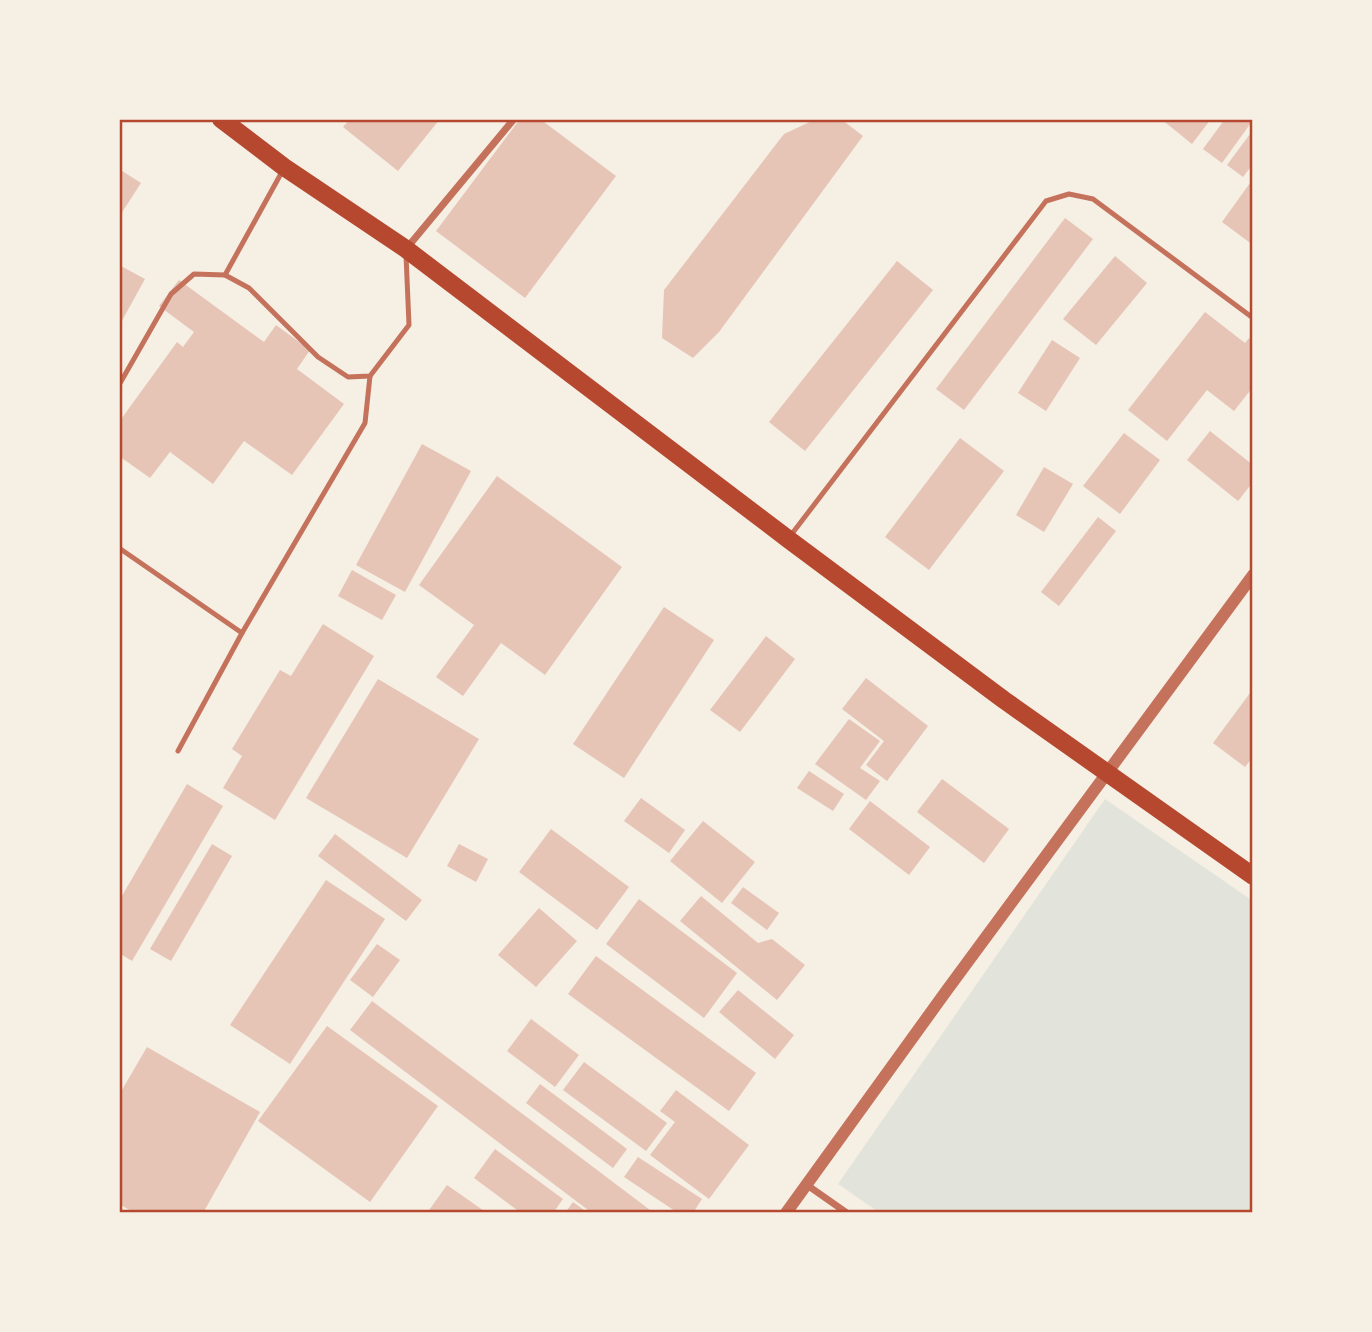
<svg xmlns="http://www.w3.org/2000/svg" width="1372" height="1332" viewBox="0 0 1372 1332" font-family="Arial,sans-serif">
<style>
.green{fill:#e2e4dc}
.building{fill:#e6c5b7}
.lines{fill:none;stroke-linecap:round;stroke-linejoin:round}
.service{stroke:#c5725c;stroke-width:5}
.minor{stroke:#c5725c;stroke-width:7}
.tertiary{stroke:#c5725c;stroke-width:12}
.primary{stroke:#b5482f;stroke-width:18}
.neatline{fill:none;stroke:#b5482f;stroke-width:2.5}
</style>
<rect width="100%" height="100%" fill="#f6efe4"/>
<path class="green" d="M1105 799 1253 901V1213H880L838 1184Z"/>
<g class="building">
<path d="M350 119H440L398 171 343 127Z"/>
<path d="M520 119H540L616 176 525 298 436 231Z"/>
<path d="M816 119H841L863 136 719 332 693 358 662 338 664 290 784 134Z"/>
<path d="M1161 119H1211L1192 144Z"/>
<path d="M1225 119 1253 120 1222 163 1203 149Z"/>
<path d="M1253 130V164L1243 177 1227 165Z"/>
<path d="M119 169 141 183 119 217Z"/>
<path d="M1250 183 1253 186V245L1222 222Z"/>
<path d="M1065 218 1093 239 964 410 936 389Z"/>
<path d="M1115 256 1147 283 1096 345 1063 319Z"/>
<path d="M897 261 933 290 805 451 769 422Z"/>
<path d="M119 265 145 279 119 326Z"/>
<path d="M179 280 264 342 276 325 310 350 297 369 344 404 292 475 244 441 213 484 170 452 150 478 119 456V422L177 342 183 347 194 332 159 306Z"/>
<path d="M1205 312 1245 343 1249 338 1253 341V387L1234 411 1207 390 1167 441 1128 410Z"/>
<path d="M1052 340 1080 358 1046 411 1018 393Z"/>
<path d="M1210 431 1253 465V482L1238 501 1187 460Z"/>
<path d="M1124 433 1160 460 1120 514 1083 486Z"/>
<path d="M960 438 1004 471 929 570 885 537Z"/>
<path d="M422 444 471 471 405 592 356 565Z"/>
<path d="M1044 467 1073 484 1044 532 1016 515Z"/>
<path d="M497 476 622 567 545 675 501 643 463 696 436 677 474 625 419 585Z"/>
<path d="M1098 517 1116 531 1059 606 1041 592Z"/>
<path d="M352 570 396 595 382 620 338 596Z"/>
<path d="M664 607 714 640 624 778 573 744Z"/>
<path d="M323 624 374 656 275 820 223 788 242 756 232 749 280 670 291 676Z"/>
<path d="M766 636 795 659 740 732 710 710Z"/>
<path d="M866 678 928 726 887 781 866 765 884 741 842 709Z"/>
<path d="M378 679 479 739 407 858 306 798Z"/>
<path d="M1253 689V757L1245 767 1213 743Z"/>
<path d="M849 719 880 741 860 768 880 781 866 800 815 764Z"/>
<path d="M809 771 844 794 833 811 797 788Z"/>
<path d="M942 779 1009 829 984 863 917 812Z"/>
<path d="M187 784 223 806 132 961 119 953V901Z"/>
<path d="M641 798 685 830 669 853 624 821Z"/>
<path d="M870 801 930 847 909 875 849 829Z"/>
<path d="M703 821 755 862 722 903 670 861Z"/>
<path d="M551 829 629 887 597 930 519 872Z"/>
<path d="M335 834 422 900 406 921 318 856Z"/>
<path d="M212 844 232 856 171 961 150 949Z"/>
<path d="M459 844 488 859 476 882 447 866Z"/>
<path d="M326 880 385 919 290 1064 230 1025Z"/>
<path d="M743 887 779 913 767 930 731 903Z"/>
<path d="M701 896 758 943 772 939 805 965 777 1000 680 921Z"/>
<path d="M639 899 737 973 704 1018 606 944Z"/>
<path d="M539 908 577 941 536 987 498 955Z"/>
<path d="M377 944 400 960 373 997 350 980Z"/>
<path d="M596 956 756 1073 729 1111 568 994Z"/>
<path d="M738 990 794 1035 775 1059 719 1012Z"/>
<path d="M372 1001 568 1148 654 1213H592L350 1030Z"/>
<path d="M531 1019 579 1055 555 1087 507 1051Z"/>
<path d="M327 1026 438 1106 370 1202 258 1121Z"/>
<path d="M147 1047 260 1112 203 1213H135L119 1204V1095Z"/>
<path d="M584 1062 667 1123 646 1151 563 1090Z"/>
<path d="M540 1084 627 1149 613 1168 526 1103Z"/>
<path d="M676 1090 749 1145 709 1199 650 1155 675 1122 660 1111Z"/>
<path d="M495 1149 563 1199 553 1213H521L474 1178Z"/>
<path d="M638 1157 702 1199 693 1213H678L624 1177Z"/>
<path d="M447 1185 487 1213H427Z"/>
<path d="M573 1202 588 1213H565Z"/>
</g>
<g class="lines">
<g class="service">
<path d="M225 275 283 170"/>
<path d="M119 385 171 294 194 274 225 275 249 288 318 357 348 377 370 376 409 325 406 255"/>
<path d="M791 535 1046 201 1069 194 1093 199 1253 318"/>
<path d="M119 548 242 633"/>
<path d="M178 751 242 633 365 423 370 376"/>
</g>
<g class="minor">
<path d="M406 249 514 119"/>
<path d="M807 1185 847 1213"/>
</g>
<path class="tertiary" d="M786 1213 947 990 1253 575"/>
<path class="primary" d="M221 119 284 167 406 249 788 539 1004 700 1253 876"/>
</g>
<rect width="1372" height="1332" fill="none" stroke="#f6efe4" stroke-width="242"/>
<rect x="121" y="121" width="1130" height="1090" class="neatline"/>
</svg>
